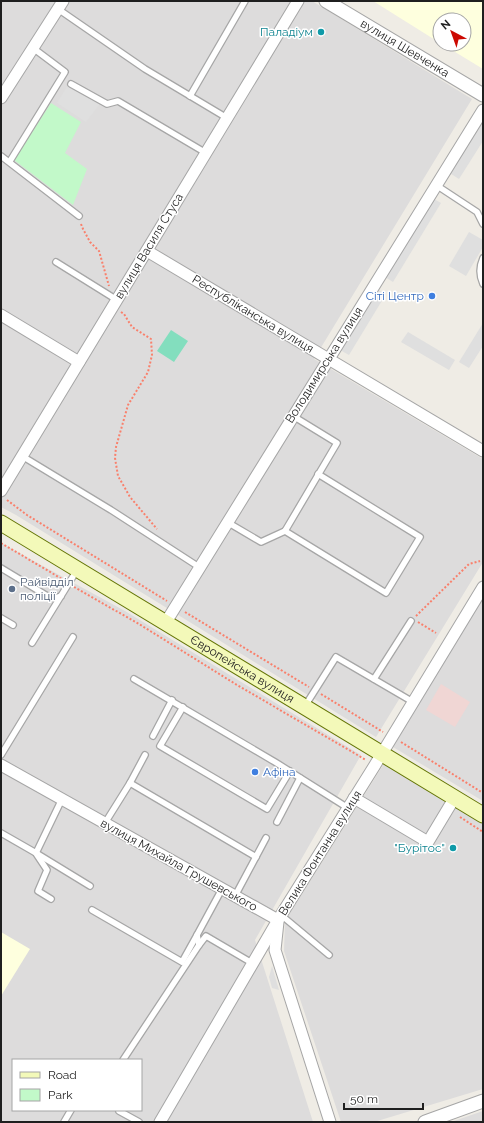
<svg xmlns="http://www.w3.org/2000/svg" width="484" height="1123" viewBox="0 0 484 1123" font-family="Raleway,sans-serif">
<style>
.residential{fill:#dddcdc;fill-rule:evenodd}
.commercial{fill:#f0d6d4}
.education{fill:#feffde}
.park{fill:#c2f9c9}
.pitch{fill:#83debe}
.parking{fill:#dfdfdf}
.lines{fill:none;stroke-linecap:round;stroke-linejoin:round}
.service-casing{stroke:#a6a6a6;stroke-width:8}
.minor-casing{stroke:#a6a6a6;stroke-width:13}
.tertiary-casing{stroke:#a6a6a6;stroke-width:15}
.secondary-casing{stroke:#657606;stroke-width:17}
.path{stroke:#f9806c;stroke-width:2;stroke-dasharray:2 2;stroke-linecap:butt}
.service{stroke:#fff;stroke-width:5.5}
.minor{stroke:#fff;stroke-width:11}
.tertiary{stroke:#fff;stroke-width:13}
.secondary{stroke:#f3f9b9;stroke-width:15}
.culture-dot{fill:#0f9aa8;stroke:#fff;stroke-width:1.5}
.shop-dot{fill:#3f7fe0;stroke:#fff;stroke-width:1.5}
.service-dot{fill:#5c6f8a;stroke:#fff;stroke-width:1.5}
.labels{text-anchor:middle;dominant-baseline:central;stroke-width:3;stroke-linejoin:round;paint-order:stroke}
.culture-label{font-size:12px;fill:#0d838f;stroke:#fff;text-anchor:end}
.street-label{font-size:12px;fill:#1f1f1f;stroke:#fff}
.shop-label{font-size:12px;fill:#366cbe;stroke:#fff;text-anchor:end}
.service-label{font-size:12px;fill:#4e5e75;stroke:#fff;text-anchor:start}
</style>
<rect width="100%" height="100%" fill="#efece5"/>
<g class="residential">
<path d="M1 1H312L472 99 314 359 483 459V562L376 737 16 515 1 507Z"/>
<path d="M1 543 125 611 361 755 255 940 313 1122H1ZM13 1060H141V1110H13Z"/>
<path d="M483 596V801L393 747Z"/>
<path d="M385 762 483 823V1089L374 1122H341L284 951 285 921Z"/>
<path d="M483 1111V1122H451Z"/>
</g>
<path class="commercial" d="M441 684 470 702 455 727 426 710Z"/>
<g class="education">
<path d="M373 1H483V69L442 44H464V20H440V43Z"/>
<path d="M1 932 30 949 1 996Z"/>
</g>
<path class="park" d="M51 103 81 122 65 153 87 169 73 205 14 160Z"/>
<path class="pitch" d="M171 330 188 341 174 362 157 351Z"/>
<g class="parking">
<path d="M71 80 103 100 86 122 57 103Z"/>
<path d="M483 115V141L459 179 448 172Z"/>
<path d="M434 199 441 203 393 282 385 277Z"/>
<path d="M469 232 483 240V247L466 276 449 266Z"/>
<path d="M378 290 386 294 349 355 340 350Z"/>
<path d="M483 323V346L469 368 459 362Z"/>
<path d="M408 332 455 360 449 370 401 342Z"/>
<path d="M272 966 279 990 272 988 269 977Z"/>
</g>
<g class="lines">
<defs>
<g id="service">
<path d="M58 9 145 69 227 118"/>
<path d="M71 84 107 104 118 101 206 153"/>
<path d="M190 96 245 1"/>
<path d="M1 156 79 216"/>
<path d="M10 161 65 72 33 48"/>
<path d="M436 185 477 212 483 224"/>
<path d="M483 258C479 267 479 275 483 284"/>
<path d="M56 262 117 300"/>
<path d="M22 456 111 510 199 567"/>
<path d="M227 522 261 542 285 531 337 443 293 416"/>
<path d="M285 531 386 593 420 537 318 474"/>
<path d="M1 568 49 597 55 598 61 596"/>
<path d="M1 618 13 625"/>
<path d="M32 643 77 570"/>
<path d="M134 679 275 762 348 808"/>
<path d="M374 679 411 621"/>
<path d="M305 706 336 657 413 702"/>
<path d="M183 707 160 746 267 809 290 771"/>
<path d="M153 736 172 700"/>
<path d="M1 755 73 637"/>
<path d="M130 783 145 755"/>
<path d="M277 822 300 778"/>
<path d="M105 823 130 783 256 857"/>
<path d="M1 833 36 853 62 799"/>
<path d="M36 853 90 886"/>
<path d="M37 855 47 870 38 891 51 899"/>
<path d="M235 896 266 838"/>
<path d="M92 910 182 962 197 935"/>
<path d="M281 915 329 955"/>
<path d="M199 945 206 936 252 963"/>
<path d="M123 1060 199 945 197 935 222 889"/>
<path d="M119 1111 139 1122"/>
<path d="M64 1122 71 1110"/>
</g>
<g id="minor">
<path d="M1 98 63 1"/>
<path d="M147 251 483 451"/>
<path d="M1 315 79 362"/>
<path d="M1 491 298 1"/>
<path d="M166 622 483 110"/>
<path d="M1 765 278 920"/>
<path d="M354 798 428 842 455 797"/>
<path d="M278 922 275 950 330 1122"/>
<path d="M160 1122 278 920 375 765 483 587"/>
</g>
<g id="tertiary">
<path id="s1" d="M326 1 483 95"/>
<path d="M425 1122 483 1101"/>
</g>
<g id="secondary">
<path id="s2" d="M1 523 483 815"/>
</g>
</defs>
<use href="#service" class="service-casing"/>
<use href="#minor" class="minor-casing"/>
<use href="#tertiary" class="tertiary-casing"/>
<use href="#secondary" class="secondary-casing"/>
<g class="path">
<path d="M81 224 83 229 90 242 99 251 109 286"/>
<path d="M121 312 124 314 132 327 151 339 152 355 148 372 128 405 116 447 115 458 118 476 130 497 157 529"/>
<path d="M7 500 27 515 167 601"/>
<path d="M1 543 62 579"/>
<path d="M74 587 139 624 237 685 366 760"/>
<path d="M185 612 309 687"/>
<path d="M416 616 469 564 480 561"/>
<path d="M418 622 436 633"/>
<path d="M321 694 383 732"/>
<path d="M401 742 483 793"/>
<path d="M460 817 483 832"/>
</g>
<use href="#service" class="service"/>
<use href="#minor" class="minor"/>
<use href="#tertiary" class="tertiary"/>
<use href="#secondary" class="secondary"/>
</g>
<g class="culture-dot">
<circle cx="321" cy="32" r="4"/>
<circle cx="453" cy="848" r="4"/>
</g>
<g class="shop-dot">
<circle cx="432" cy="296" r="4"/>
<circle cx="255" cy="772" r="4"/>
</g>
<circle class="service-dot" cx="12" cy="589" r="4"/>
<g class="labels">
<g class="culture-label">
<text x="313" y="32">Паладіум</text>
<text x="445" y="848">"Бурітос"</text>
</g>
<g class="street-label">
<text stroke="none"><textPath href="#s1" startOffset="92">вулиця Шевченка</textPath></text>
<text transform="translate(149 246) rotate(-59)">вулиця Василя Стуса</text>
<text transform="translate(253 314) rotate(31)">Республіканська вулиця</text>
<text transform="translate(324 365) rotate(-58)">Володимирська вулиця</text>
<text stroke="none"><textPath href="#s2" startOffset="282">Європейська вулиця</textPath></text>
<text transform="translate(320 853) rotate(-58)">Велика Фонтанна вулиця</text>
<text transform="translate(179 865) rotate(29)">вулиця Михайла Грушевського</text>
</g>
<g class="shop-label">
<text x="424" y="296">Сіті Центр</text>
<text x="263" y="772" text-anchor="start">Афіна</text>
</g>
<g class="service-label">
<text x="20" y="582">Райвідділ<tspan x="20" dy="14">поліції</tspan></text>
</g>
</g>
<rect width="484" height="1123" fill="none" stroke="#1f1f1f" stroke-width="4"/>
<rect x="12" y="1059" width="130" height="52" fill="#ffffff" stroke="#a5a5a5"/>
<rect x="20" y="1072" width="20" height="6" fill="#f3f9b9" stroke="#a5a5a5"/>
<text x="48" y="1079" font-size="12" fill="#1f1f1f">Road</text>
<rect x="20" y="1089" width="20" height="12" fill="#c2f9c9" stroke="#a5a5a5"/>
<text x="48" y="1099" font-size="12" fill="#1f1f1f">Park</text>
<g transform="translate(452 32) rotate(319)"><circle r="19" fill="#ffffff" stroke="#a5a5a5"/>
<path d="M0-3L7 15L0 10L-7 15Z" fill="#cc0902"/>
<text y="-6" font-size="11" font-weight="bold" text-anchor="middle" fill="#1f1f1f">N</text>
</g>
<path d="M344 1103v6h79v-6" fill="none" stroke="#1f1f1f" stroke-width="2"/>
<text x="350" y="1103" font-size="12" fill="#1f1f1f" stroke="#ffffff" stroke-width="3" paint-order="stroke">50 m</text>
</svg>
